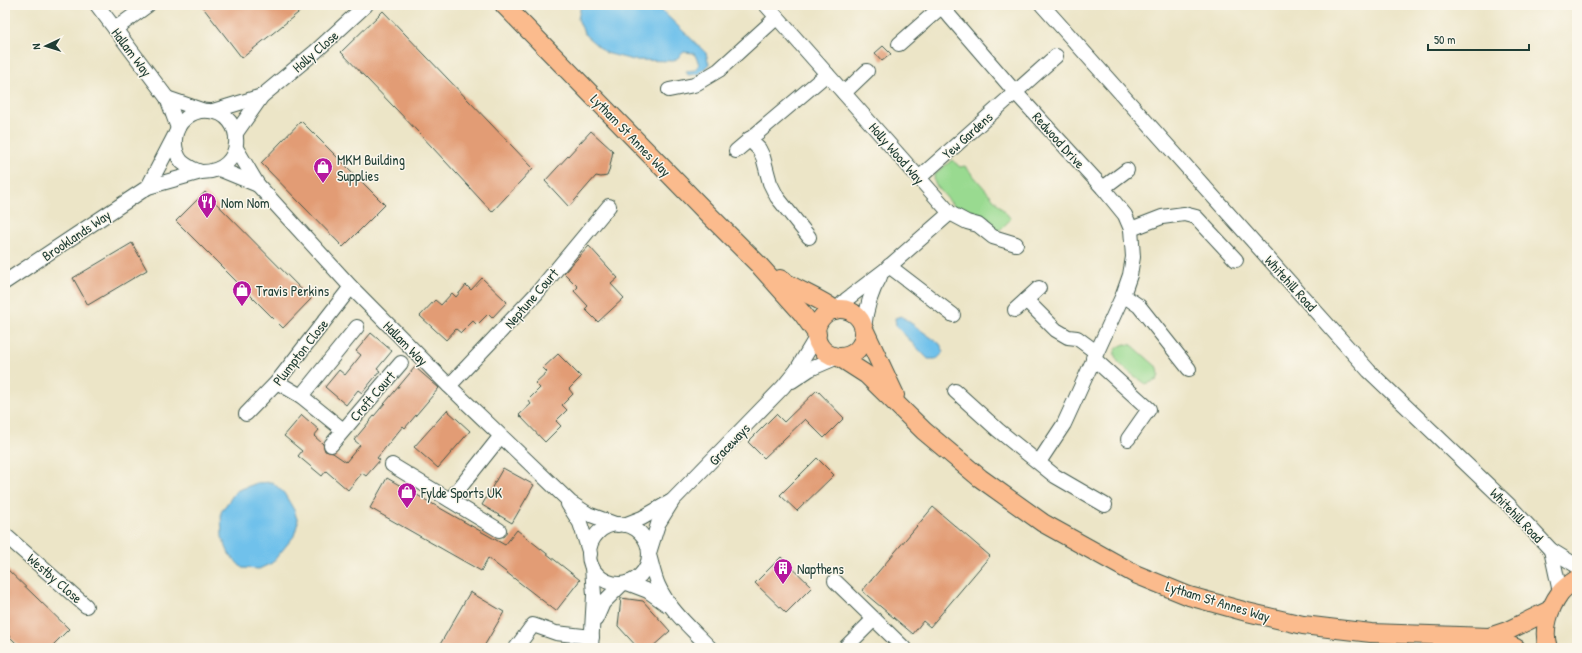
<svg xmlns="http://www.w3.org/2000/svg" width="1582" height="653" viewBox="0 0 1582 653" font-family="'Patrick Hand',sans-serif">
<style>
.green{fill:#99da90;stroke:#5c8c62}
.water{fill:#6fc1eb;stroke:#477f90}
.building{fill:#e29c74}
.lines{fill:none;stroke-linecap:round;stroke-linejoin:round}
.minor-casing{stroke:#3e564a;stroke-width:16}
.major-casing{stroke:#3e564a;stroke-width:20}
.minor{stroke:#fff;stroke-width:14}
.major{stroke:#fbbb8d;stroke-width:18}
.labels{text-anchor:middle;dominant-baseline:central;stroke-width:3;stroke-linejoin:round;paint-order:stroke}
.street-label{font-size:14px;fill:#1f3d34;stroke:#fbf7ec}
.poi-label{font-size:14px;fill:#1f3d34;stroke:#fbf7ec;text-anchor:start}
</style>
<rect width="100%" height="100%" fill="#fbf7ec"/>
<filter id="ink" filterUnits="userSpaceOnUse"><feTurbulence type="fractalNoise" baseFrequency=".025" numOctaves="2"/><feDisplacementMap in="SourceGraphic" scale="8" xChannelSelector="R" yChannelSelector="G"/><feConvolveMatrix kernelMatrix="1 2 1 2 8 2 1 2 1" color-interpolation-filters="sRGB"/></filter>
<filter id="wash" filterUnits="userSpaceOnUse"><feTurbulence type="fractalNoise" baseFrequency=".012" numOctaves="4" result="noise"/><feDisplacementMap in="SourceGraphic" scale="16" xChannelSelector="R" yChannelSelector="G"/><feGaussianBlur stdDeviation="0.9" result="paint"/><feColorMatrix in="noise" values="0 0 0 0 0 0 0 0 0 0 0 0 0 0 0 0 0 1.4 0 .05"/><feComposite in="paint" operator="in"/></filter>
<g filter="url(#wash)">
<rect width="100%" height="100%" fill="#ece5c7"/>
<g class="green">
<path d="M952 160 960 167 965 166 1011 219 1000 230 995 231 963 217 935 184 934 177 936 173Z"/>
<path d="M1125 344 1132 345 1158 368 1159 375 1157 380 1146 384C1137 377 1096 354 1125 344Z"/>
</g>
<g class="water">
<path d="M581 5H656L706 53 709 64 699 74 688 75 686 71 696 70 699 64 694 53 684 52 674 61 633 60 606 53 585 35 578 19Z"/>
<path d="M901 316 940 344 944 352 937 359H928L896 326 895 318Z"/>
<path d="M272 482 284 493 294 510 298 522 294 536 272 563 259 569 242 568 229 554 222 537 221 512 236 491 257 483Z"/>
</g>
<g id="blocks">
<g class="building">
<path d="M201 5H308L242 58Z"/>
<path d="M383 11 533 168 492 212 420 134 341 52Z"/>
<path d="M883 46 891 54 882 61 875 53Z"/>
<path d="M301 121 385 205 343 247 261 163Z"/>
<path d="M591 131 613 151 609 171 607 176 601 177 596 176 569 207 545 181Z"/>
<path d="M205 192 311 299 283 328 176 221Z"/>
<path d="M132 243 147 270 88 305 73 278Z"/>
<path d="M589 246 618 278 611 284 624 298 598 322 585 309 588 306 574 291 578 287 564 273Z"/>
<path d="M482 278 507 302 492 318 488 314 477 325 473 321 461 333 456 329 446 340 420 316 435 300 441 305 452 293 456 297 466 285 471 290Z"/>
<path d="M371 333 392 351 377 369 380 371 362 393 358 390 346 405 325 387 339 370 345 375 361 355 356 351Z"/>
<path d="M558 354 581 377 569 389 573 394 562 405 567 410 556 421 561 426 545 442 519 415 531 404 528 400 540 388 535 383 547 372 543 368Z"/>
<path d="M415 367 439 388 405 428 403 426 377 458 380 460 366 476 362 473 348 490 326 471 322 476 298 456 302 451 284 436 302 415 319 430 314 436 323 444 325 451 333 453 346 462 360 445 354 440Z"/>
<path d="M817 390 844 418 824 438 805 419 764 458 748 442 776 414 784 422Z"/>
<path d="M447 410 470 431 438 468 414 447Z"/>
<path d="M817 458 834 475 797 511 780 495Z"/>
<path d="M503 468 534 485 512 523 482 505Z"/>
<path d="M387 478 505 545 517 530 580 580 556 611 488 558 481 571 370 508Z"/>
<path d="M933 507 990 556 930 627 923 621 913 634 862 591Z"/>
<path d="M781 557 812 587 786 613 755 583Z"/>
<path d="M5 567 69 629 50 648H21L5 632Z"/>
<path d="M470 592 504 612 483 648H438Z"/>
<path d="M621 598 643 601 670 631 651 648H638L618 626Z"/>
</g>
</g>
</g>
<g filter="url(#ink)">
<use href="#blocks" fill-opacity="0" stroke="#3e564a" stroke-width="1"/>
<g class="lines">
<defs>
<g id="minor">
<path d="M97 5 167 98 178 128"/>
<path d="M766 5 950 213 885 270 847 299 836 310"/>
<path d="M940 5 1015 92 1103 188 1125 215 1131 229 1133 257 1130 275 1123 295 1064 424 1039 462"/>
<path d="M1042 5 1369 371 1508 504 1551 550 1577 566"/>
<path d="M115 29 148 5"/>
<path d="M899 44 941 7"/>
<path d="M669 90 694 85 719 70 776 18"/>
<path d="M844 93 867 71"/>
<path d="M167 98 202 110"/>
<path d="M213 111 262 96"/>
<path d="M236 133 262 96 315 52 366 5"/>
<path d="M749 139 759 149 763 157 770 183 777 197 809 237"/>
<path d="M236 148 258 185 351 287 449 386 571 503 588 514 618 525"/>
<path d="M736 151 827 74"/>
<path d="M219 169 258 185"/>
<path d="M919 178 1056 56"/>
<path d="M148 187 175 135"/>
<path d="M1103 188 1127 170"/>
<path d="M950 213 967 222 978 225 993 237 1016 244"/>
<path d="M1131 229 1162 217 1184 214 1196 217 1236 260"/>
<path d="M889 266 953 315"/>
<path d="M5 282 148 187 201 172C247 173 246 113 209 111 200 110 193 112 186 118 173 128 171 149 182 162 188 167 194 170 201 172"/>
<path d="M1123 295 1139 306 1189 369"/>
<path d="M1026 300 1056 330 1068 337 1077 338 1096 352"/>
<path d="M1015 310 1039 288"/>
<path d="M864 328C866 309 870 293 880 277"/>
<path d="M1093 358 1149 409 1128 439"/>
<path d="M792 381 810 369 838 357"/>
<path d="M277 382 301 396 343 430"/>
<path d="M449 386 537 293 609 206"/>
<path d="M955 391 998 430 1055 476 1105 505"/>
<path d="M301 396 357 327"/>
<path d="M246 414 277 382 351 287"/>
<path d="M331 445 401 363"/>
<path d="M392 465 499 530"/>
<path d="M450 500 500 437"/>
<path d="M568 504 580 523 590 554"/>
<circle cx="619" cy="554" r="30"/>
<path d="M624 525 642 518 670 502"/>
<path d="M5 535 86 606"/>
<path d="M1551 550 1560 592"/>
<path d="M649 553 658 524 673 500 783 387 796 371 817 336"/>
<path d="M649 555C652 565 654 576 658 585 669 610 692 629 710 648"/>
<path d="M835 581 904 648"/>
<path d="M627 583 648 591 666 604"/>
<path d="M596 619 603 603 622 584"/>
<path d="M516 648 533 625 556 633 592 637"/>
<path d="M591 648 594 595 592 567"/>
<path d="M845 648 873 620"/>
</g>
<g id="major">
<path d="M504 5 707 213 759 265 802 313 817 334"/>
<path d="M780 279C798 291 818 297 835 310"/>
<circle cx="840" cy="333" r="24"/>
<path d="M864 329 895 395"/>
<path d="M839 357 867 375 924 431 980 478 1043 523 1135 574 1189 596 1247 612 1303 625 1371 633 1489 637 1516 648"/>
<path d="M1489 637 1507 631 1550 610"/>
<path d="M1548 648C1542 630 1549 608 1560 593 1564 588 1571 583 1577 579"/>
</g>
</defs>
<use href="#minor" class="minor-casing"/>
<use href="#major" class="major-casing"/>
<use href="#minor" class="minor"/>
<use href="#major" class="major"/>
</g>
</g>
<defs>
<symbol id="shop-pin" viewBox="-11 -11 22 30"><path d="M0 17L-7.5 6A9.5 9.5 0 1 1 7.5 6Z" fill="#b5179e" stroke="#fbf7ec"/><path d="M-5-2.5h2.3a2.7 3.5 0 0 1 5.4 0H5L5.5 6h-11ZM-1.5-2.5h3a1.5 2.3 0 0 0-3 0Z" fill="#fff"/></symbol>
<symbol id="restaurant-pin" viewBox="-11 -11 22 30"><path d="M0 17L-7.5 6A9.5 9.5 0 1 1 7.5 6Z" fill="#b5179e" stroke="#fbf7ec"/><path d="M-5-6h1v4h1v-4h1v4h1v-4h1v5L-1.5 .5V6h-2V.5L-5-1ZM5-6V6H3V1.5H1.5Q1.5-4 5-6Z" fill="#fff"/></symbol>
<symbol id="building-pin" viewBox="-11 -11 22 30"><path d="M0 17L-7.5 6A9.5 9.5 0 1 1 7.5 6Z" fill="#b5179e" stroke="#fbf7ec"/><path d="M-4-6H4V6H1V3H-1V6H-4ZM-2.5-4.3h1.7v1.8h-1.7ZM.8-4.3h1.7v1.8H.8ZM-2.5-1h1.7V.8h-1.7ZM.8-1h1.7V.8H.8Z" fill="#fff"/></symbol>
</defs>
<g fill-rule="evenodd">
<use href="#shop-pin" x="312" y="156" width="22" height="30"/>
<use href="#restaurant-pin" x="196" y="191" width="22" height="30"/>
<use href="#shop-pin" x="231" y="279" width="22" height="30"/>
<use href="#shop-pin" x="396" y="481" width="22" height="30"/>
<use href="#building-pin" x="772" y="557" width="22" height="30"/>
</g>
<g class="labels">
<g class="street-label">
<text transform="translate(315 51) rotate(-41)">Holly Close</text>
<text transform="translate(132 52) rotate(53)">Hallam Way</text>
<text transform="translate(631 135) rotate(46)">Lytham St Annes Way</text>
<text transform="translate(967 135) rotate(-42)">Yew Gardens</text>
<text transform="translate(1059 140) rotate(48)">Redwood Drive</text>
<text transform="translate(897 153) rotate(49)">Holly Wood Way</text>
<text transform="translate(76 235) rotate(-34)">Brooklands Way</text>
<text transform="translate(1291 283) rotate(48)">Whitehill Road</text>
<text transform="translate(531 298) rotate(-49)">Neptune Court</text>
<text transform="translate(406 343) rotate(45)">Hallam Way</text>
<text transform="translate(300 352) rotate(-52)">Plumpton Close</text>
<text transform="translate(372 396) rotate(-49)">Croft Court</text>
<text transform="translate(729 444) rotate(-46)">Graceways</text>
<text transform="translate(1517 515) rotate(46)">Whitehill Road</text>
<text transform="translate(55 578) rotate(41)">Westby Close</text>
<text transform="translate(1218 601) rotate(17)">Lytham St Annes Way</text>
</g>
<g class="poi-label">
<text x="337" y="159">MKM Building<tspan x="337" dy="16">Supplies</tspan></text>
<text x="221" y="202">Nom Nom</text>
<text x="256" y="290">Travis Perkins</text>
<text x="421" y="492">Fylde Sports UK</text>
<text x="797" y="568">Napthens</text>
</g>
</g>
<rect width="1582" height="653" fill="none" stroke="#fbf7ec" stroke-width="20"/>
<g transform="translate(46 46) rotate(266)" stroke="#fbf7ec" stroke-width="3" paint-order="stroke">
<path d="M0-3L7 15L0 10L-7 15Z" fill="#1f3d34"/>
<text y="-6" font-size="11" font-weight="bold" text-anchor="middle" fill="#1f3d34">N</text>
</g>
<path d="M1428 44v6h101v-6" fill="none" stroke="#1f3d34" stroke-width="2"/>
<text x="1434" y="44" font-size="12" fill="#1f3d34" stroke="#fbf7ec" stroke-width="3" paint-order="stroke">50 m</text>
</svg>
